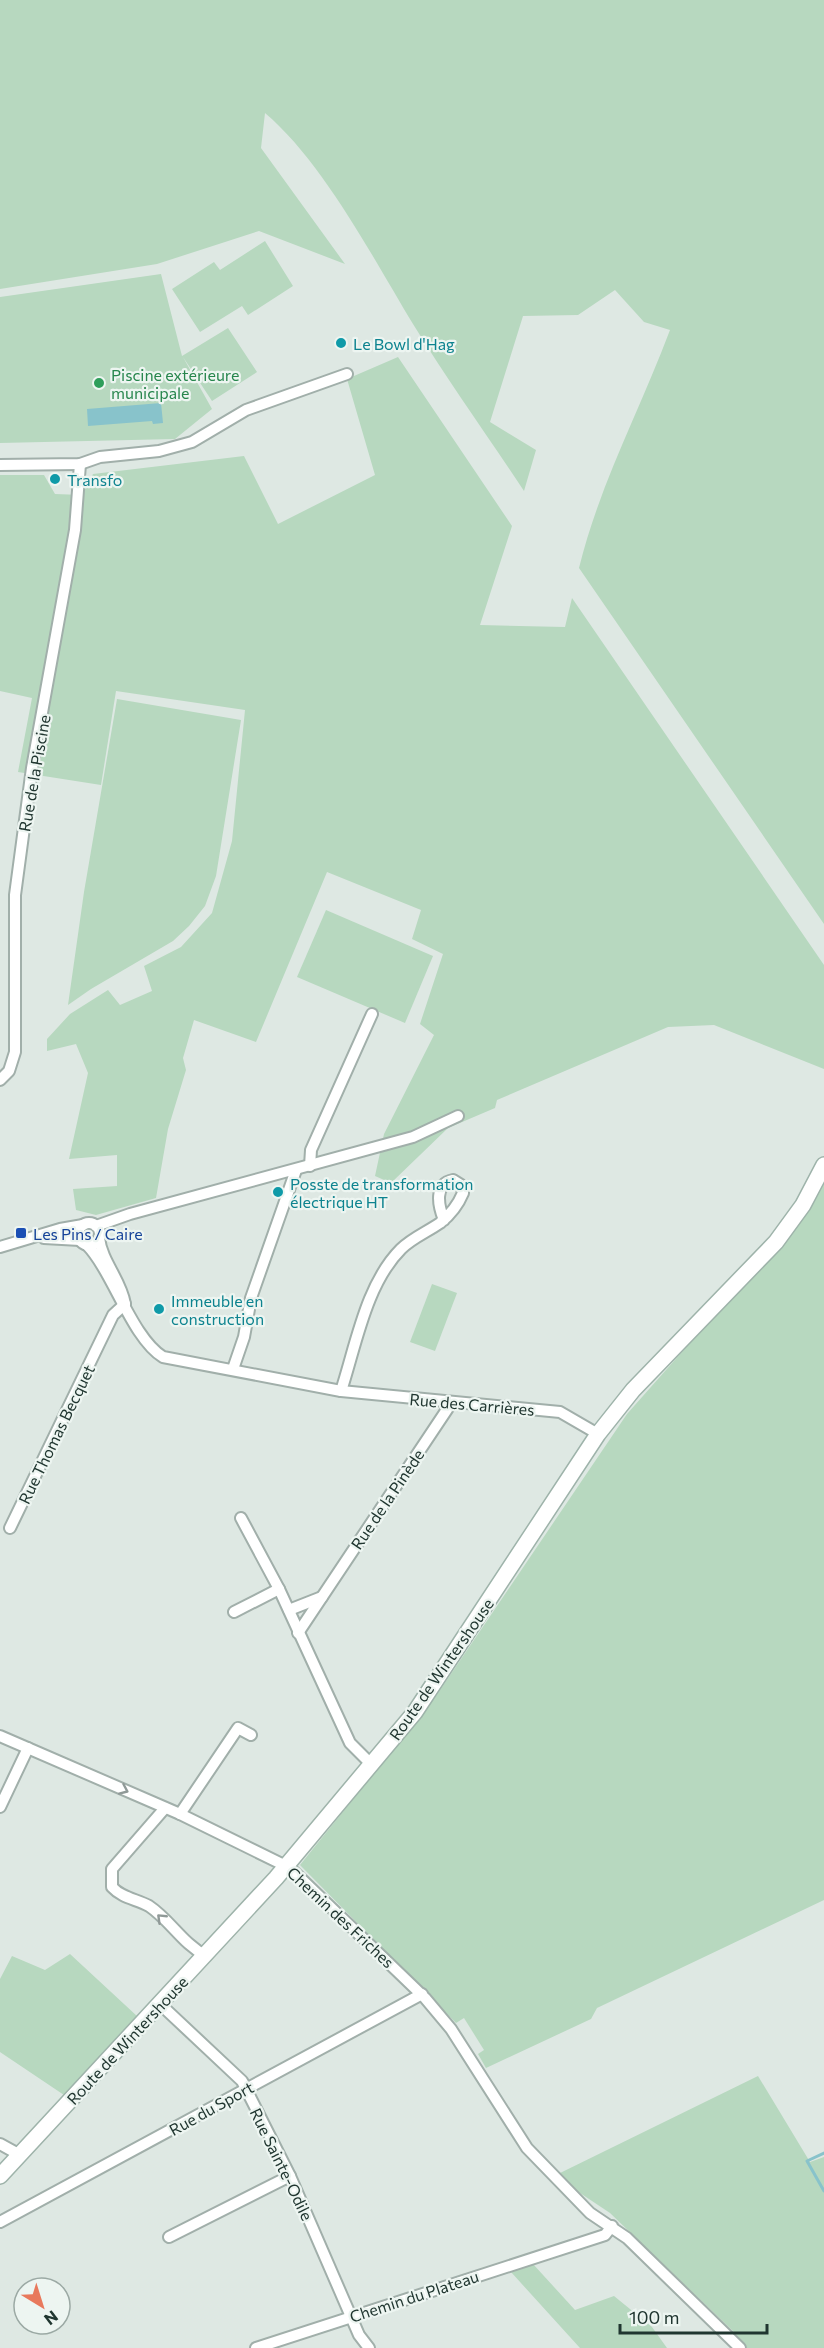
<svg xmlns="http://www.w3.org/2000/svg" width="824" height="2348" viewBox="0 0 824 2348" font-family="Commissioner,sans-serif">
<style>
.green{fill:#b7d8bf}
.water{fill:#88c3cb}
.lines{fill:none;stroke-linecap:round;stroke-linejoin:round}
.stream{stroke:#88c3cb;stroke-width:3}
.street-casing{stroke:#a1afaa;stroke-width:14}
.secondary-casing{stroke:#9eb3aa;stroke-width:18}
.street{stroke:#fff;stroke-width:10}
.secondary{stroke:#fff;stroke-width:15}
.oneway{stroke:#909a98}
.culture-dot{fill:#0f9aa8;stroke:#edf5f1;stroke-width:2}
.leisure-dot{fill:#2e9e5b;stroke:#edf5f1;stroke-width:2}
.transit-dot{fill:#1a4fb4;stroke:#edf5f1;stroke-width:2}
.labels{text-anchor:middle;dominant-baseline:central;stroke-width:4.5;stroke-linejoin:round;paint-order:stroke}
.culture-label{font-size:16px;fill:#0d838f;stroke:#edf5f1;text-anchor:start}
.leisure-label{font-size:16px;fill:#27864d;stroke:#edf5f1;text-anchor:start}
.street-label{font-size:16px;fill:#203630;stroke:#edf5f1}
.transit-label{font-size:16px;fill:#164399;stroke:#edf5f1;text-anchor:start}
</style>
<rect width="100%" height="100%" fill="#dee8e3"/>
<g class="green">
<path d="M0 0H824V924L579 568C600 483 640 410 670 330L644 322 615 290 578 315 523 316 490 422 536 450 524 491C487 435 448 381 413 324 373 258 323 162 265 113L261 148 345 264 259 231 157 264 0 289Z"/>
<path d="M265 241 293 286 248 315 242 306 200 332 172 289 214 262 220 270Z"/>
<path d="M161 274 182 356 228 328 257 372 212 401 183 357 212 409 175 439 0 443V297Z"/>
<path d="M398 357 512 526 480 625 565 627 572 598 824 965V1069L714 1025 668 1027 497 1100 495 1108 448 1128 391 1183 375 1176 384 1134 434 1035 420 1024 443 954 412 939 421 910 327 872 256 1042 194 1020 183 1058 186 1070 168 1129 156 1198 96 1215 76 1210 73 1189 117 1186V1155L69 1159 88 1073 76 1044 47 1051V1039L70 1014 108 990 120 1005 152 991 144 966 181 947 212 913 232 841 245 710 116 691 101 785 18 772 32 698 0 691V475H44L55 494 82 495 93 474 244 456 278 524 375 475 347 379Z"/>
<path d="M117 699 241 720 216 876 205 906 189 926 173 941 91 989 68 1005 84 892Z"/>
<path d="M326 910 433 956 405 1023 297 977Z"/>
<path d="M824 1168V1900L597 2008 591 2019 486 2068 478 2054 484 2050 464 2018 456 2023 300 1865 434 1699 627 1414 759 1265 799 1225Z"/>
<path d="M432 1284 457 1293 435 1351 410 1342Z"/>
<path d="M70 1954 138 2017 64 2095 0 2052V1979L12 1956 45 1970Z"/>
<path d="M758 2076 810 2162 824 2157V2348H747L735 2333 610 2213 577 2191 558 2174Z"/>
<path d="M533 2264 575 2310 614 2296 652 2327 667 2348H580L511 2272Z"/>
</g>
<path class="water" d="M161 403 163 423 153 424 152 421 88 426 87 409Z"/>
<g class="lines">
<path class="stream" d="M824 2153 807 2161 824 2191"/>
<defs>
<g id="street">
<path d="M0 465 80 464 100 457 159 451 192 442 246 410 347 374"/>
<path d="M0 1080 9 1071 15 1052V895L32 768 75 530 80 464"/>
<path d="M310 1166 311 1150 372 1014"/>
<circle cx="89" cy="1234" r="11"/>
<path d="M96 1226 130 1214 413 1137 458 1116"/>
<path d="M44 1238 80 1240"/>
<path d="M99 1238C102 1262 121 1280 125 1304"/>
<path d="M87 1245C113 1272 132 1338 163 1357L341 1391 560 1412 598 1434"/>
<path d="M0 1247 60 1229 83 1225"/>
<path d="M233 1369 244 1337 251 1298 296 1170"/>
<path d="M341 1391C356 1345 366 1284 401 1249 412 1238 427 1232 440 1223 450 1215 458 1205 463 1193L461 1185 453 1180C434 1184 438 1205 444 1220"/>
<path d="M241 1518 279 1589 350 1743 372 1765"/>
<path d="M10 1528 113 1315 125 1304"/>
<path d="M289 1610 322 1597"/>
<path d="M234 1612 279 1589"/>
<path d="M298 1633 452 1402"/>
<path d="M0 1736 180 1814 290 1868 425 1998 451 2029 527 2148 590 2213 627 2238 740 2348"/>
<path d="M0 1807 28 1748"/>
<path d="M165 1808 112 1869V1887C122 1898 136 1899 149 1906 170 1920 183 1944 206 1956"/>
<path d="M180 1814 238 1728 251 1735"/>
<path d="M160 2004 242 2081 290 2176 359 2335 369 2348"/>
<path d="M0 2144 20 2155"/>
<path d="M0 2222 422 1994"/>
<path d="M169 2237 290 2176"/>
<path d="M256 2348 605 2235 612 2226"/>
</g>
<path id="secondary" d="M0 2176 276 1878 415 1712 598 1434 633 1390 776 1242 803 1205 824 1165"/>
</defs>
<use href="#street" class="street-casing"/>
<use href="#secondary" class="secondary-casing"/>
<use href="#street" class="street"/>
<use href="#secondary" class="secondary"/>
</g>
<defs><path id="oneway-chevron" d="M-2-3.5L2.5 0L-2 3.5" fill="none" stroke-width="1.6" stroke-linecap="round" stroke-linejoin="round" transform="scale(1.5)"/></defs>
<g class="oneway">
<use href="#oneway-chevron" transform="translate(124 1790) rotate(24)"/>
<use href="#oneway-chevron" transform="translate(161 1918) rotate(-136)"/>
</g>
<g class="culture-dot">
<circle cx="341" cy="343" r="6"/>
<circle cx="55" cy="479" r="6"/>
<circle cx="278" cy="1192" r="6"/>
<circle cx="159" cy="1309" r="6"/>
</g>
<circle class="leisure-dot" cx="99" cy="383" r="6"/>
<rect class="transit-dot" x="15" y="1227" width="12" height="12" rx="3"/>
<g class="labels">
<g class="culture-label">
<text x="353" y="343">Le Bowl d'Hag</text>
<text x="67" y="479">Transfo</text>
<text x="290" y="1183">Posste de transformation<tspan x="290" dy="18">électrique HT</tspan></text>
<text x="171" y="1300">Immeuble en<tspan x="171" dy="18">construction</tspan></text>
</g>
<g class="leisure-label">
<text x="111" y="374">Piscine extérieure<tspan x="111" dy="18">municipale</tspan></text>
</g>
<g class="street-label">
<text transform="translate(34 773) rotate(-80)">Rue de la Piscine</text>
<text transform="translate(472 1404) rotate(5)">Rue des Carrières</text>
<text transform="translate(56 1434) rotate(-64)">Rue Thomas Becquet</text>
<text transform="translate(387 1499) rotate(-56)">Rue de la Pinède</text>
<text transform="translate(441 1669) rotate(-55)">Route de Wintershouse</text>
<text transform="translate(341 1917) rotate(43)">Chemin des Friches</text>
<text transform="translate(127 2040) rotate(-47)">Route de Wintershouse</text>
<text transform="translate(211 2108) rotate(-29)">Rue du Sport</text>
<text transform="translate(282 2164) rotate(64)">Rue Sainte-Odile</text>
<text transform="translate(414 2296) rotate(-18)">Chemin du Plateau</text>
</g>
<g class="transit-label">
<text x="33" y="1233">Les Pins / Caire</text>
</g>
</g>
<g transform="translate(42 2306) rotate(142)"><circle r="28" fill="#edf5f1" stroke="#9ba9a4" stroke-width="1.5"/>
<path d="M0-4.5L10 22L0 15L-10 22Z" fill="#e8795c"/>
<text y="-9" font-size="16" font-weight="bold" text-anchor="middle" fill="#203630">N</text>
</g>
<path d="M620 2324v9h147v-9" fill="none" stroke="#203630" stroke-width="3"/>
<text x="629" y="2324" font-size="18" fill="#203630" stroke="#edf5f1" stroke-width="4.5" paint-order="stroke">100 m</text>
</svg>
